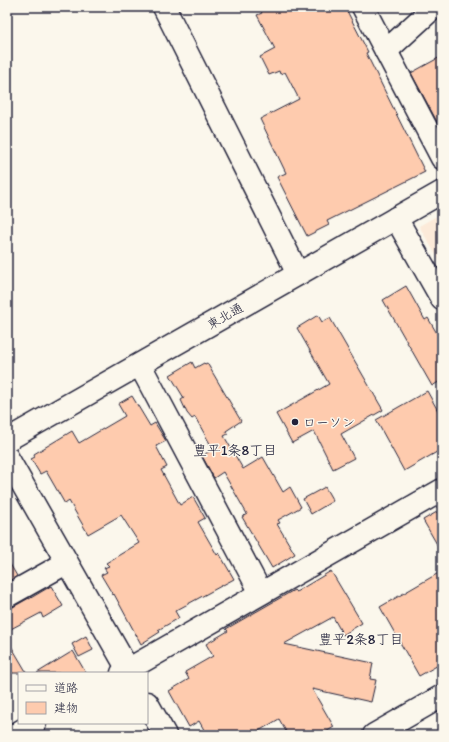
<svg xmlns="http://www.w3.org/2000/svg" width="449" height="742" viewBox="0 0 449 742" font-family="Itim,'Klee One',sans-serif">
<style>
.built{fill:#fcead9}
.building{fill:#fecbae;stroke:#22223b}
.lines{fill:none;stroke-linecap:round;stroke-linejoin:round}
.minor-casing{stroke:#22223b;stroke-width:25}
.minor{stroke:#fbf7ec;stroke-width:22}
.poi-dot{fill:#22223b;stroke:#fbf7ec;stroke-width:1.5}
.labels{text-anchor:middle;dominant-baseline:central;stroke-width:3;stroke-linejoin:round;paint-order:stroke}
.street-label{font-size:13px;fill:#22223b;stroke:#fbf7ec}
.poi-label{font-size:13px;fill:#22223b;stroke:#fbf7ec;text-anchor:start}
.neighbourhood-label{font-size:14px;fill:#22223b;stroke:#fbf7ec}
</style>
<rect width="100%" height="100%" fill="#fbf7ec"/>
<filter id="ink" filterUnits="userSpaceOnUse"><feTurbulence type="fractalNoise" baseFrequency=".025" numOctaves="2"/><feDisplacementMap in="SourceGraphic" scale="8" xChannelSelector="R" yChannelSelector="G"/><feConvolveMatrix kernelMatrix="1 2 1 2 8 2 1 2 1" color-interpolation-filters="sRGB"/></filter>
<g filter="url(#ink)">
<path class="built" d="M442 213V265L419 226Z"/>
<g class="building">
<path d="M259 7H345L368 52 366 53 425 172 327 221 329 225 307 236 277 177 286 173 260 119 299 99 285 72 280 74 279 71 269 75 260 57 275 49 257 15 262 13Z"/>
<path d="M442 56V131L411 73Z"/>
<path d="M406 286 425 320 428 318 442 342V380L432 386 383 300Z"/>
<path d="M318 315 322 322 330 318 383 410 341 434 354 458 333 469 314 431 292 443 276 414 329 384 297 328Z"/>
<path d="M192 362 195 368 204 363 205 364 207 363 241 421 226 431 228 434 224 436 243 469 263 457 283 492 290 487 301 507 278 520 280 523 277 524 295 554 272 568 242 517 247 514 223 472 214 478 202 456 213 449 195 417 192 419 187 413 181 400 184 398 170 375Z"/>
<path d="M427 391 442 418V449L404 471 376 420Z"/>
<path d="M132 396 150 426 155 423 166 441 156 446 167 467 161 470 180 505 193 497 205 518 198 522 217 555 219 553 234 579 175 611 179 618 158 630 160 632 141 644 114 594 113 595 101 575 107 572 104 568 109 566 106 563 139 543 121 515 88 534 69 501 65 504 46 471 40 474 31 459 35 457 34 454 72 431 79 443 125 416 118 404Z"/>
<path d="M325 487 333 501 311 514 303 499Z"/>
<path d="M442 509V553L423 520Z"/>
<path d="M7 559 17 576 7 582Z"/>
<path d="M331 571 362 623 343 635 333 617 284 644 373 663 370 679 376 680 371 702 312 689 334 727 321 735H288L279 719 252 735H207L199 721 189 727 169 691 189 679 185 672 213 656 206 644 228 631 226 629 294 590 296 592Z"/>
<path d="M442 571V663L419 676 380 607Z"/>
<path d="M51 586 63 606 43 618 41 613 7 631V608L13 607 29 598V599Z"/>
<path d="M86 636 93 650 79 657 72 644Z"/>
<path d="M7 639 27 673H7Z"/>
<path d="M73 651 86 673H37Z"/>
</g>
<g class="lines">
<defs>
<g id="minor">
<path d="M164 7 298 274"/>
<path d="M363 7 442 158"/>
<path d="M386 51 434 7"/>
<path d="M396 218 442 299"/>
<path d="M140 365 261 593"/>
<path d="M7 440 442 192"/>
<path d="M7 457 130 673"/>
<path d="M7 596 66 563"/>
<path d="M122 673 442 490"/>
<path d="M147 703 165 735"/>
<path d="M14 735 35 723"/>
<path d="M374 735 442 696"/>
</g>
</defs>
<use href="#minor" class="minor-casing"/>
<use href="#minor" class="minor"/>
</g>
</g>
<circle class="poi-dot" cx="295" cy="422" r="4"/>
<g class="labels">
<g class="street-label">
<text transform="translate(225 316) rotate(-30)">東北通</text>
</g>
<g class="poi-label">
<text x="303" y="422">ローソン</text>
</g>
<g class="neighbourhood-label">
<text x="235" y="450">豊平1条8丁目</text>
<text x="361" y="639">豊平2条8丁目</text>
</g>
</g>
<rect width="449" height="742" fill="none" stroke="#fbf7ec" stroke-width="24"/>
<rect x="12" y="12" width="425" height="718" fill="none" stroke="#22223b" stroke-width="1.5" filter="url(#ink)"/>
<rect x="18" y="672" width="130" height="52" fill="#fbf7ec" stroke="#a4a2a5"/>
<rect x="26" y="685" width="20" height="6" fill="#fbf7ec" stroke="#a4a2a5"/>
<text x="54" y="692" font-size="12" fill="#22223b">道路</text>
<rect x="26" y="702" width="20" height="12" fill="#fecbae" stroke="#a4a2a5"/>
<text x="54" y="712" font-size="12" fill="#22223b">建物</text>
</svg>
